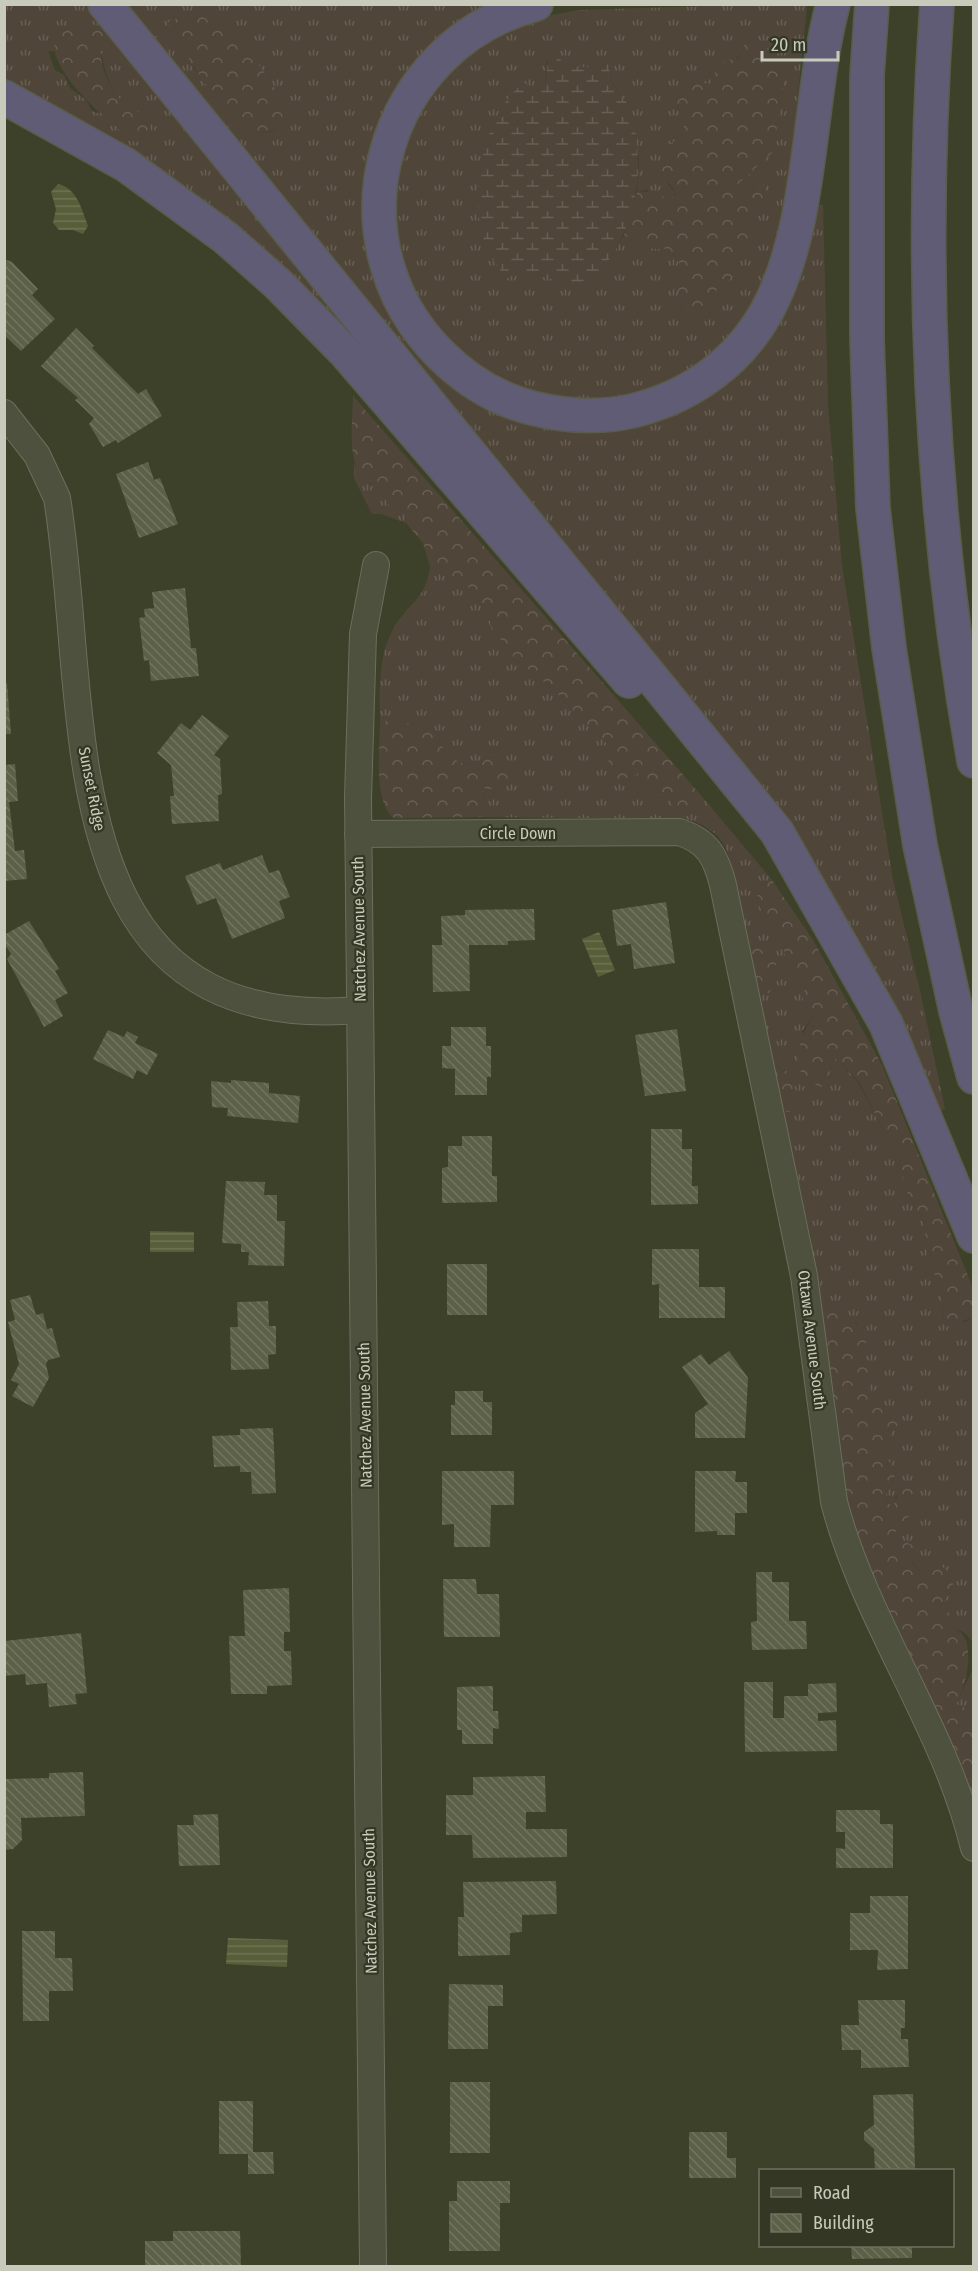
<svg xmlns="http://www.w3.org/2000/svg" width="978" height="2271" viewBox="0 0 978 2271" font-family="'Fira Sans Condensed',sans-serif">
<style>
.grass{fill:url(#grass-tufts);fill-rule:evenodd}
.forest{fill:url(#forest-crowns)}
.wetland{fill:url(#wetland-marsh)}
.water{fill:url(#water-rules)}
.building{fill:url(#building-back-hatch)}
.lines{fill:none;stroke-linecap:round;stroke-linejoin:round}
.minor-casing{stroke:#6b6f5d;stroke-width:28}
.motorway-casing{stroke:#585c49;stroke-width:36}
.minor{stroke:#4e513e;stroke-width:26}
.motorway{stroke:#615c76;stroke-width:33}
.labels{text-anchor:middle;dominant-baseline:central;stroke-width:4.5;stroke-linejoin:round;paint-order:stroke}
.street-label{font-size:16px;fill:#c8cbbc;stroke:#333723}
</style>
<defs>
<pattern id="grass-tufts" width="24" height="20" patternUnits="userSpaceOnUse" patternTransform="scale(1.5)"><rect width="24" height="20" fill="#504539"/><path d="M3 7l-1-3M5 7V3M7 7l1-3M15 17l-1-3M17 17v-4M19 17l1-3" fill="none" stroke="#685e54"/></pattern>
<pattern id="forest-crowns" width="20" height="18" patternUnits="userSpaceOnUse" patternTransform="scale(1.5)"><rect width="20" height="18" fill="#504539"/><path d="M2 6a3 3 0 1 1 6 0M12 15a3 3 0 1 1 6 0" fill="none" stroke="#685e54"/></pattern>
<pattern id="wetland-marsh" width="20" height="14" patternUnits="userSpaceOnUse" patternTransform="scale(1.5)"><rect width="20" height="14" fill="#504539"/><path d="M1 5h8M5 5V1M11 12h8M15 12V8" fill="none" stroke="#685e54"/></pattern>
<pattern id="water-rules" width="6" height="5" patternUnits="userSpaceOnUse" patternTransform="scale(1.5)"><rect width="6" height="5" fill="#585e39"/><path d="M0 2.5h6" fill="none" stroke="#6e7454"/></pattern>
<pattern id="building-back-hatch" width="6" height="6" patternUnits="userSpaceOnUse" patternTransform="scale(1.5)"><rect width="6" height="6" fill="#5b6047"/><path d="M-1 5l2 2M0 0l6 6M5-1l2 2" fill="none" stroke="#717560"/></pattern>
</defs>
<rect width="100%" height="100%" fill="#3e412a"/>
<g class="grass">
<path d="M5 5H85L335 310 328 317 5 86ZM48 51 101 53C105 70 110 94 126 104 138 112 146 115 151 131L92 111 86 100 70 88 64 75 55 70Z"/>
<path d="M126 5H499L425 56 370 246 497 410 704 397 812 206 823 205 828 405 842 566 893 880 921 995 945 1109 935 1112 877 978ZM191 65 288 121C276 130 263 137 248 130 234 123 203 79 191 65Z"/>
<path d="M741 5 807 6 787 200 765 292 716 355 650 392 577 404 500 382 457 354 414 295 393 230 397 164 433 87 482 41 534 18 579 10ZM743 46 773 152 735 187 745 191 765 185 749 219 757 237 735 266 730 279 686 297 672 285 682 268 670 249 645 248 624 235 609 261 570 283 519 271 506 279 498 263 482 157 489 136 516 89 534 92 545 85 547 61C557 61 562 63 571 66 579 68 588 66 596 69L608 62 612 82 630 108 639 159 637 192 647 190 667 203 676 194 668 184 685 123 676 103C702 89 733 76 743 46Z"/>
<path d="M354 463 369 484 378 486 388 504 405 512 406 523 381 514H372L354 478Z"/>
<path d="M430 567 473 590 490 621 492 632 508 646 514 658 554 690 593 731 616 751 620 781 638 773 651 797 668 798 694 807 705 800 772 880 758 886 757 903 780 938 789 968 805 983 803 1002 813 1017 802 1031 829 1080 831 1064 836 1058 858 1082 886 1136 898 1153 906 1190 924 1223 928 1261 938 1282 944 1308 943 1320 965 1322 973 1317V1643C966 1633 961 1628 949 1630L941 1604 954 1588 923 1574 891 1537 909 1516 896 1495 895 1504H887L886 1494 897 1471 879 1451 885 1408 868 1388V1369L860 1361 857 1323 845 1320 834 1305 819 1309 811 1238 783 1111 789 1112 784 1071 773 1063 759 995 769 993 770 978 778 961 761 945 749 947C743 920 735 859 720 839 711 828 698 822 684 819L479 817 485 801 482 787 494 757 465 765C449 757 441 751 438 733 422 724 408 726 392 717L380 725C380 693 377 659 393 629 407 604 426 600 430 567Z"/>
<path d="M973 1669V1728L970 1724 968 1709 956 1704Z"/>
</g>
<g class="forest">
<path d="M198 14 242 39 281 98 288 121C277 129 259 138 246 129 217 109 184 52 167 21Z"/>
<path d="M91 23 103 31 106 40C105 44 101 49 101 53 100 68 113 96 126 104 138 112 146 115 151 130L142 141 135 142C104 120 0 29 91 23Z"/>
<path d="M754 38 772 51 786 69 773 152 736 186 745 191 766 184 765 206 749 219 757 237 735 266 730 279 717 286 715 304 701 316 687 314 686 297 671 285 682 268 670 249 645 248 624 235 637 192 659 191 667 202 676 194 660 169 666 146 679 139 685 123 676 103 681 80 712 84 711 78 725 60 738 59 743 46Z"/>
<path d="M353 396 705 800 694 807 693 812 676 811 668 798 651 797 638 773 620 781H610L606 765 615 750 593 731 554 690 514 658 508 646 492 632 490 621 473 590 430 567 423 543 406 523 405 512 388 504 378 487C343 476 353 425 353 396Z"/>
<path d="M392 717C408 726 422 724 438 733 441 751 449 757 465 765 486 760 507 747 513 777L499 790 482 788 485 801 479 817 394 818C373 802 380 751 380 725Z"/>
<path d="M772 880 813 940 882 1065 973 1288V1317L948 1327 943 1319 944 1308 938 1282 928 1261 924 1223 906 1190 898 1153 886 1136 859 1082 836 1058 831 1064 829 1080 821 1087 804 1080C793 1058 800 1035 813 1017L803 1002 805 983 789 968 780 938 757 903 758 886Z"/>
<path d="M761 945 771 950 778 961 770 978 774 984 769 993 759 995 749 947Z"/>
<path d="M773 1063C789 1075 800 1087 796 1107L789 1112 783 1111Z"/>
<path d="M834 1305C845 1320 856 1322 869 1333L860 1361 868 1369V1388L885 1408 897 1407 902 1419 879 1450 897 1471 886 1494 887 1504H894L902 1485 912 1488 917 1498 909 1516 891 1537 915 1546 912 1562 923 1574 935 1564C948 1567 951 1576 954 1588L941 1604 950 1614 949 1629C978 1627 969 1683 956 1704L968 1709 970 1724 973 1728V1797L859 1544 846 1495 819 1309Z"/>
</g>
<path class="wetland" d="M549 55H557C565 70 582 65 596 69L608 62C610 69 610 78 613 84 618 93 628 101 631 111 647 177 636 230 593 282L570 283 519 272 506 279C501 269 492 261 489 253 465 203 481 117 524 82L534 92 545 85Z"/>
<g class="water">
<path d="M58 184C77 188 82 210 88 226L83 234 73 230H59L53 223 56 209 51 192Z"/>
<path d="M599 932 615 970 598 977 582 939Z"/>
<path d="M150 1231 194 1232V1252H150Z"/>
<path d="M228 1938 288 1940 287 1967 226 1964Z"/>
</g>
<g class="building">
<path d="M4 259 12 262 38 289 32 295 55 319 21 351 4 335Z"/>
<path d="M76 328 94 346 92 348 138 394 146 389 162 416 118 443 116 440 103 447 89 424 94 418 75 400 78 398 41 366Z"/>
<path d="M148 462 154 480 160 478 178 524 139 538 116 474Z"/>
<path d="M185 588 191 648H196L199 676 151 681 149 660 144 661 139 618 145 617 144 609 154 608 152 592Z"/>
<path d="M7 683 11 734H4V684Z"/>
<path d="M202 715 229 736 214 755 220 759 222 794 218 795 219 821 172 824 170 796H174L171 765 157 753 181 723 190 730Z"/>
<path d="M15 764 18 801 9 802 15 851 24 850 27 879 4 881V765Z"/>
<path d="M262 855 269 873 279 870 290 897 279 901 285 918 232 939 216 898 197 905 185 876 220 863 223 870Z"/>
<path d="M666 902 675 963 634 969 631 944 617 946 612 910Z"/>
<path d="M534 909 535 940 508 941V945H469L470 991 433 992 432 945H442L441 916 465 915V910Z"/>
<path d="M29 921 59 969 55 971 68 993 55 1000 63 1016 44 1027 7 959 11 954 4 943V935Z"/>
<path d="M451 1027H486V1046H491V1077H487V1095H455V1069L442 1068V1046H451Z"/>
<path d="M677 1029 686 1091 645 1096 635 1035Z"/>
<path d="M108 1030 124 1037 127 1031 138 1037 135 1043 158 1054 147 1075 137 1070 133 1079 93 1059Z"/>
<path d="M231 1080 269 1083V1093L300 1096 298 1123 227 1116 228 1108 212 1107 211 1081 231 1083Z"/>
<path d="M651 1129H682V1149H692V1186H698V1204L651 1205Z"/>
<path d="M462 1136H492V1176H497V1202L442 1203V1168L448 1167V1146H462Z"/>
<path d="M226 1181 265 1182 264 1195H277V1221H285L284 1266 248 1265 249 1252H241V1244L222 1243Z"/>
<path d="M652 1249H699V1287H725V1318H659V1284L652 1285Z"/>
<rect x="447" y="1264" width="40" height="51"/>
<path d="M30 1295 36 1315 43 1313 47 1329 52 1328 60 1357 48 1360 46 1364 49 1378 33 1407 12 1396 19 1384 11 1380 19 1364 8 1322 15 1320 10 1300Z"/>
<path d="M268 1301 269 1326H276V1354L268 1355 269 1369 231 1370 230 1327H238L237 1302Z"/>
<path d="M729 1351 748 1378 745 1438H695V1413L708 1404 682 1367 701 1354 709 1365Z"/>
<path d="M455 1391H483V1402H492V1435H451V1405H455Z"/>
<path d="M273 1428 276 1493 252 1494 251 1472H240V1466L214 1467 212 1436 240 1435V1429Z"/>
<path d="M442 1471H514V1505H491L490 1547H454V1524L442 1525Z"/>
<path d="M695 1471H736L735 1482H747V1513H735V1535H717V1531L695 1532Z"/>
<path d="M756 1572H772V1582H789V1621H806L807 1649 752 1650 751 1622 757 1621Z"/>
<path d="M443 1579H476L477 1594H499L500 1637H444Z"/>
<path d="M289 1588 290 1632H284V1651H291L292 1685 267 1686V1694H231L229 1636H245L243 1590Z"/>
<path d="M81 1633 87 1693 75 1694 77 1704 49 1707 47 1683 26 1685 25 1674 4 1676V1641Z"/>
<path d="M744 1682H773V1718H784V1696H808V1684L836 1683 837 1712 818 1713V1721L836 1720 837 1751 745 1752Z"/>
<path d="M493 1686V1711H498L499 1729 493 1728V1744H462V1730H457V1687Z"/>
<path d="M83 1772 85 1816 21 1818 22 1840 13 1849 4 1850 5 1779 49 1778V1773Z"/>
<path d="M545 1776 546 1812H526V1829H567V1857L473 1858 472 1835H446V1795H473V1777Z"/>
<path d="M836 1810H880V1824H893V1868H836V1848L845 1849V1832H836Z"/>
<path d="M218 1814 220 1865 179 1866 177 1825H194L193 1815Z"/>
<path d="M556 1881 557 1914 522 1915V1932L510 1933V1955L458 1956V1917H464L463 1882Z"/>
<path d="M870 1896H908V1969L877 1970 878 1950H850V1913H870Z"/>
<path d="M22 1931H55V1958H72L73 1991H49V2021H23Z"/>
<path d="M449 1984 503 1985V2006H488V2049H448Z"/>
<path d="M858 2000H905V2028H901V2039H908L909 2067 861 2068V2050H842L841 2025H859Z"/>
<rect x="450" y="2082" width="40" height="71"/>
<path d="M913 2094 915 2170H875L874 2149 864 2140V2132L874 2125 873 2095Z"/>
<path d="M219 2101H253V2152H273L274 2174H248V2154H219Z"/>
<path d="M689 2132H727V2158H736V2178H689Z"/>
<path d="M457 2181H510V2203H500V2251H449V2201H457Z"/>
<path d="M173 2231H240L241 2266 145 2265V2241H173Z"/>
<path d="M851 2246H912V2258L852 2259Z"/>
</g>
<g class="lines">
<defs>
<g id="minor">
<path d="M4 413 37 455 57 498C92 709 43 1036 360 1010"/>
<path d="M358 834 679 832C708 841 716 857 723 885L804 1276 834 1502C866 1624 945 1727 974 1848"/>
<path d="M373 2266 358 798 363 634 376 565"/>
</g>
<g id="motorway">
<path d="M105 4 777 832 886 1024 974 1236"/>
<path d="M536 4C380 45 326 240 440 354 466 380 496 399 532 408 568 417 604 419 640 409 694 394 740 360 767 311 814 224 807 101 833 4"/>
<path d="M872 4 867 76V339L873 508 889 648 920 845 956 1011 974 1077"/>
<path d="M937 4C919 256 930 512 974 761"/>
<path d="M4 97 126 165 226 238 278 284 344 351 629 681"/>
</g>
</defs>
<use href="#minor" class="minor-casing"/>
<use href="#motorway" class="motorway-casing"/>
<use href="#minor" class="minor"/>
<use href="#motorway" class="motorway"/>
</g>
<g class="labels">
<g class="street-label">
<text transform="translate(92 789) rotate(79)">Sunset Ridge</text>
<text x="518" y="833">Circle Down</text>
<text transform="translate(359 929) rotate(-91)">Natchez Avenue South</text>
<text transform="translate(812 1340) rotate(83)">Ottawa Avenue South</text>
<text transform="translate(365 1415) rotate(-91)">Natchez Avenue South</text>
<text transform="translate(370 1901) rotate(-91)">Natchez Avenue South</text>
</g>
</g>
<rect width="978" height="2271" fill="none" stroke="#c8cbbc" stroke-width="12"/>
<rect x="759" y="2169" width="195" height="78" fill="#333723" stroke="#6f7260" stroke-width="1.5"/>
<rect x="771" y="2188" width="30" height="9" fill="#4e513e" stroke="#6f7260" stroke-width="1.5"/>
<text x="813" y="2199" font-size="18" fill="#c8cbbc">Road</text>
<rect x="771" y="2214" width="30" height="18" fill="url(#building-back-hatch)" stroke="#6f7260" stroke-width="1.5"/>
<text x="813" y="2229" font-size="18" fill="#c8cbbc">Building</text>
<path d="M762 51v9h76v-9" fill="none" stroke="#c8cbbc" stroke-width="3"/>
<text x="771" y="51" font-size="18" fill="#c8cbbc" stroke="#333723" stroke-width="4.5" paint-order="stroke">20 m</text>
</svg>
